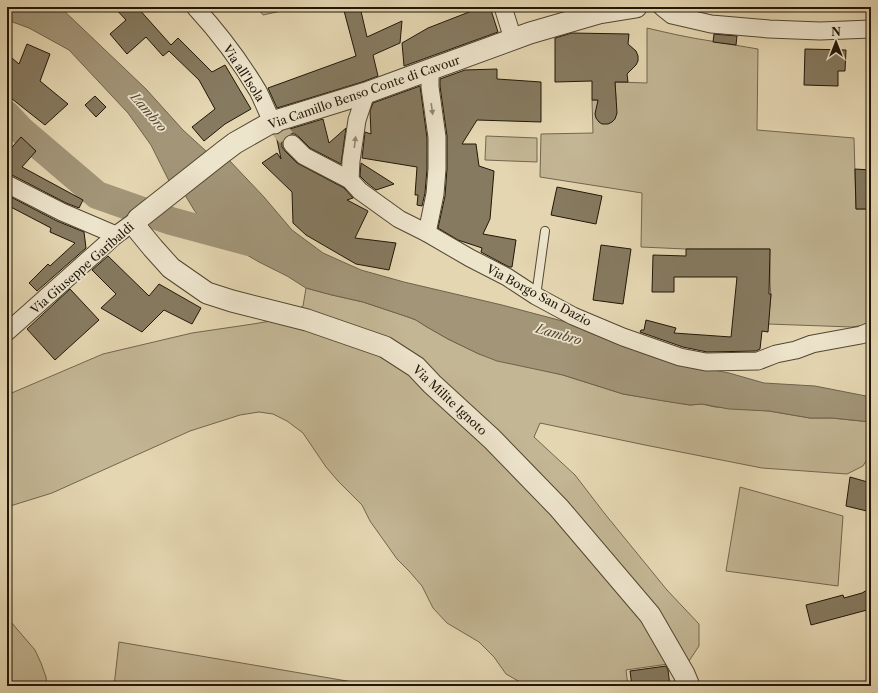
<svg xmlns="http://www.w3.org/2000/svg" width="878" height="693" viewBox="0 0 878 693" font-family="'Libre Caslon Text',serif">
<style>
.green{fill:#c3b694;stroke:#72664e}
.water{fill:#a29578;stroke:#6e634b}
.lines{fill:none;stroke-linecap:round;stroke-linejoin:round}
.river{stroke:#a29578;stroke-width:28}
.building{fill:#867a60;stroke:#211708}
.minor-tunnel{stroke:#bdb08f;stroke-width:17;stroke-dasharray:17 8;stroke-linecap:butt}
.service-casing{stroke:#524732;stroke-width:10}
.minor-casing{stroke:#524732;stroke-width:19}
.tertiary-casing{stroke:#524732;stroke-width:23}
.service{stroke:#ede4cc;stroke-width:8}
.minor{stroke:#ede4cc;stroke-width:17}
.tertiary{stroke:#ede4cc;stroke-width:21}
.oneway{fill:#918874}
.labels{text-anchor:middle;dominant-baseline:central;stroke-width:3.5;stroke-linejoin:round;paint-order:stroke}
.street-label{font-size:12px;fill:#211708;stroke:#ede4cc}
.water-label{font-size:13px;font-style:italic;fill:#554935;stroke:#ede4cc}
</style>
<rect width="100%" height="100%" fill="#e4d6b1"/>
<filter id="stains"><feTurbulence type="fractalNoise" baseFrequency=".005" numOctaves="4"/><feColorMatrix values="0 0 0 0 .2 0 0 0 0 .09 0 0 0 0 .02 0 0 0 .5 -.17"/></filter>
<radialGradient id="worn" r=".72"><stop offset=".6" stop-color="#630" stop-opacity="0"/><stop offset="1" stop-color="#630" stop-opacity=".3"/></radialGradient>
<g class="green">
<path d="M257 7H282L281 11 263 15Z"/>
<path d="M647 28C668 33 690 38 711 41 727 44 742 46 758 49L757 130 854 138 856 209H871V324L852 327 768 324 771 295 770 284V249H686L641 247 642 193 540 177 541 134 593 133 592 100H616L615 82 647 83Z"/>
<path d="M486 136 537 138V162L485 160Z"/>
<path d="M306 288 332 295 363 302 408 317 416 320 427 327 448 339 479 354 563 375 623 394 690 405 702 404 715 407 769 411 810 418H832L871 422V453L863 466 847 474 762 468 645 445 540 423 534 437 575 475 605 514 667 590 699 624V646L689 661 626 670 628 686H527L506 674 494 657 479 642 447 623 433 608 422 586 409 571 397 559 370 521 362 505 338 481 326 467 303 433 287 421 273 414 259 412 240 415 190 431 52 493 7 507V395L103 354 192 333 253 324 277 320 290 314 303 306Z"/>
<path d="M740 487 843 516 838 586 726 571Z"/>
<path d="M7 618 11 622 35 650 41 663 46 677 47 686H7Z"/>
<path d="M119 642 376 686H114Z"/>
</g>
<g class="water">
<path d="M7 7H60L146 89 183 130 207 152 170 183 151 145 128 113 69 50 29 28 7 20Z"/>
<path d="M228 159 264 197 292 230 323 253 361 270 404 282 502 305 566 322 704 368 729 373 764 383 815 386 871 397V422L832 418H810L769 411 729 409 702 404 690 405 664 401 623 394 563 375 497 361 479 354 448 339 427 327 416 320 408 317 363 302 332 295 306 288 287 276 259 262 214 236 194 210 185 195Z"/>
</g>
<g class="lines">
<path class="river" d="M7 115 22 131 97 195 171 221 249 242"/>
</g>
<g class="building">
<path d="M114 7H137L171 45 178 38 212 72 225 65 251 109 225 124 204 141 192 127 215 109 199 80 169 51 163 56 146 37 127 54 110 34 126 20Z"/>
<path d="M343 7H360L367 37 402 21 400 43 373 55 378 76 362 82 277 108 268 88 356 56Z"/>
<path d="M482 7H490L498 32 404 66 402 43 428 28Z"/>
<path d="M572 33 629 34 628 44 636 51 638 56V61L636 65 627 74 628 82H615L617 113 615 119 612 122 608 124H602L599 122 596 118 595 114 598 100H592V81L555 82V38Z"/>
<path d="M714 34 737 36 736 45 713 42Z"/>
<path d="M27 44 50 54 40 81 68 104 45 125 7 95V54L19 64Z"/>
<path d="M805 49 846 50 845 71H838V86L804 85Z"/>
<path d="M497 69V79L541 82V122L477 120 462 144H476L479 166 494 171 490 219 483 234 516 240 512 267H509L481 252 482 248 458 240 438 228 445 196 447 169V136L440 86V79L465 70Z"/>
<path d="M420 86 427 138V169L425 193 422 206 417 205 418 195H415L417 167 362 158 365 132 371 134 370 111 373 103Z"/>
<path d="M95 96 106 107 96 117 85 105Z"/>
<path d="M323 119 329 143 346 128 341 164 310 148 299 137 295 134H290L285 137 282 141V147L285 151 297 163 344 188 353 198 347 200 368 211 355 238 396 243 389 270 356 264 306 235 293 223 292 192 262 163 277 153 281 159 276 135 283 131Z"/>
<path d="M21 137 36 151 22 167 83 200 79 208 66 203 12 175 7 174V153Z"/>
<path d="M361 163 394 184 376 190 367 183 360 176Z"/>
<path d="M855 169 871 170V209H856Z"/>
<path d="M557 187 602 196 596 224 551 215Z"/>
<path d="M7 195 57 221 84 232 86 248 37 291 29 283 48 264 50 266 75 243 50 232 51 228 7 205Z"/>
<path d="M601 245 631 249 623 304 593 300Z"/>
<path d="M686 249H770L769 294H771L768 332 762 331 760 349 756 351 707 352 683 347 640 332 641 330H644L646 320 676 328 674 333 731 337 737 277H674V292H652L653 255 686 256Z"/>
<path d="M108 256 149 296 159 284 201 308 192 324 164 310 142 332 101 308 116 294 92 270Z"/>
<path d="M70 289 99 320 55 360 27 329Z"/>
<path d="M850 477 871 483V512L846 506Z"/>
<path d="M871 588V608L867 610 811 625 806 605 843 595 844 598 862 593Z"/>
<path d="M666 666 668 670 670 686H632L630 671Z"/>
</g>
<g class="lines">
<path class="minor-tunnel" d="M275 125 292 144"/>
<defs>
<path id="service" d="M536 296 545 231"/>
<g id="minor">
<path d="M195 7C219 33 240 61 258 91 263 101 267 111 272 122L275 125"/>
<path d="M503 7 513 39"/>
<path d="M662 7 672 15 711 24 769 29 820 31 871 29"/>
<path d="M292 144 304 156 350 180 360 191 399 219 427 233 470 258 507 277 536 296 573 316 623 337 680 357 706 362 758 361 776 354 796 350 812 344 861 335 871 331"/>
<path d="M350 180 351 161 357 120 366 93"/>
<path d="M7 184 62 212 116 235"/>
<path d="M427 233 435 194 437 169V137L430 87V70"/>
<path d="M7 332 116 235 138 219"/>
</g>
<path id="tertiary" d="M636 7 599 13 530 33 366 93 272 122 235 143 223 152 138 219 137 226 139 231 153 248 171 268 207 293 232 301 307 320 385 347 416 367 432 384 492 439 559 508 650 615 684 674 689 686"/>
</defs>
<use href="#service" class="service-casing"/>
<use href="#minor" class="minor-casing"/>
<use href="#tertiary" class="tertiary-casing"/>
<use href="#service" class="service"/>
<use href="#minor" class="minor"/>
<use href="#tertiary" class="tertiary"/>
</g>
<defs><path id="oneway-solid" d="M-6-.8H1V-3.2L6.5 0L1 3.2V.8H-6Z"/></defs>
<g class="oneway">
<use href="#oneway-solid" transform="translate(432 109) rotate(82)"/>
<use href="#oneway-solid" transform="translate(355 142) rotate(-83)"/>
</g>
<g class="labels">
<g class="street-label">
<text transform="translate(244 73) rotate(57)">Via all'Isola</text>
<text transform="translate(364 92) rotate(-19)">Via Camillo Benso Conte di Cavour</text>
<text transform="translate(82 268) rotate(-41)">Via Giuseppe Garibaldi</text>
<text transform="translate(539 295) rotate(28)">Via Borgo San Dazio</text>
<text transform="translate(450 400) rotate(43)">Via Milite Ignoto</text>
</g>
<g class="water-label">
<text transform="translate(149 112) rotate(49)">Lambro</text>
<text transform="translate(559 334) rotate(16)">Lambro</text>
</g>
</g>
<rect width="878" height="693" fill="none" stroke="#e4d6b1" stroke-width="24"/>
<rect x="8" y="8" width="862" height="677" fill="none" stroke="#211708" stroke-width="2"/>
<rect x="12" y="12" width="854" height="669" fill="none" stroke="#211708"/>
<g transform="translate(836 42)" stroke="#ede4cc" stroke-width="3" paint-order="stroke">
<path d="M0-3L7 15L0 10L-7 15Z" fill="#211708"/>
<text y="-6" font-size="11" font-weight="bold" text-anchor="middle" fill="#211708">N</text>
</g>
<rect width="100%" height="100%" filter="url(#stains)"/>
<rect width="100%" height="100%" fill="url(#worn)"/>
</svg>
